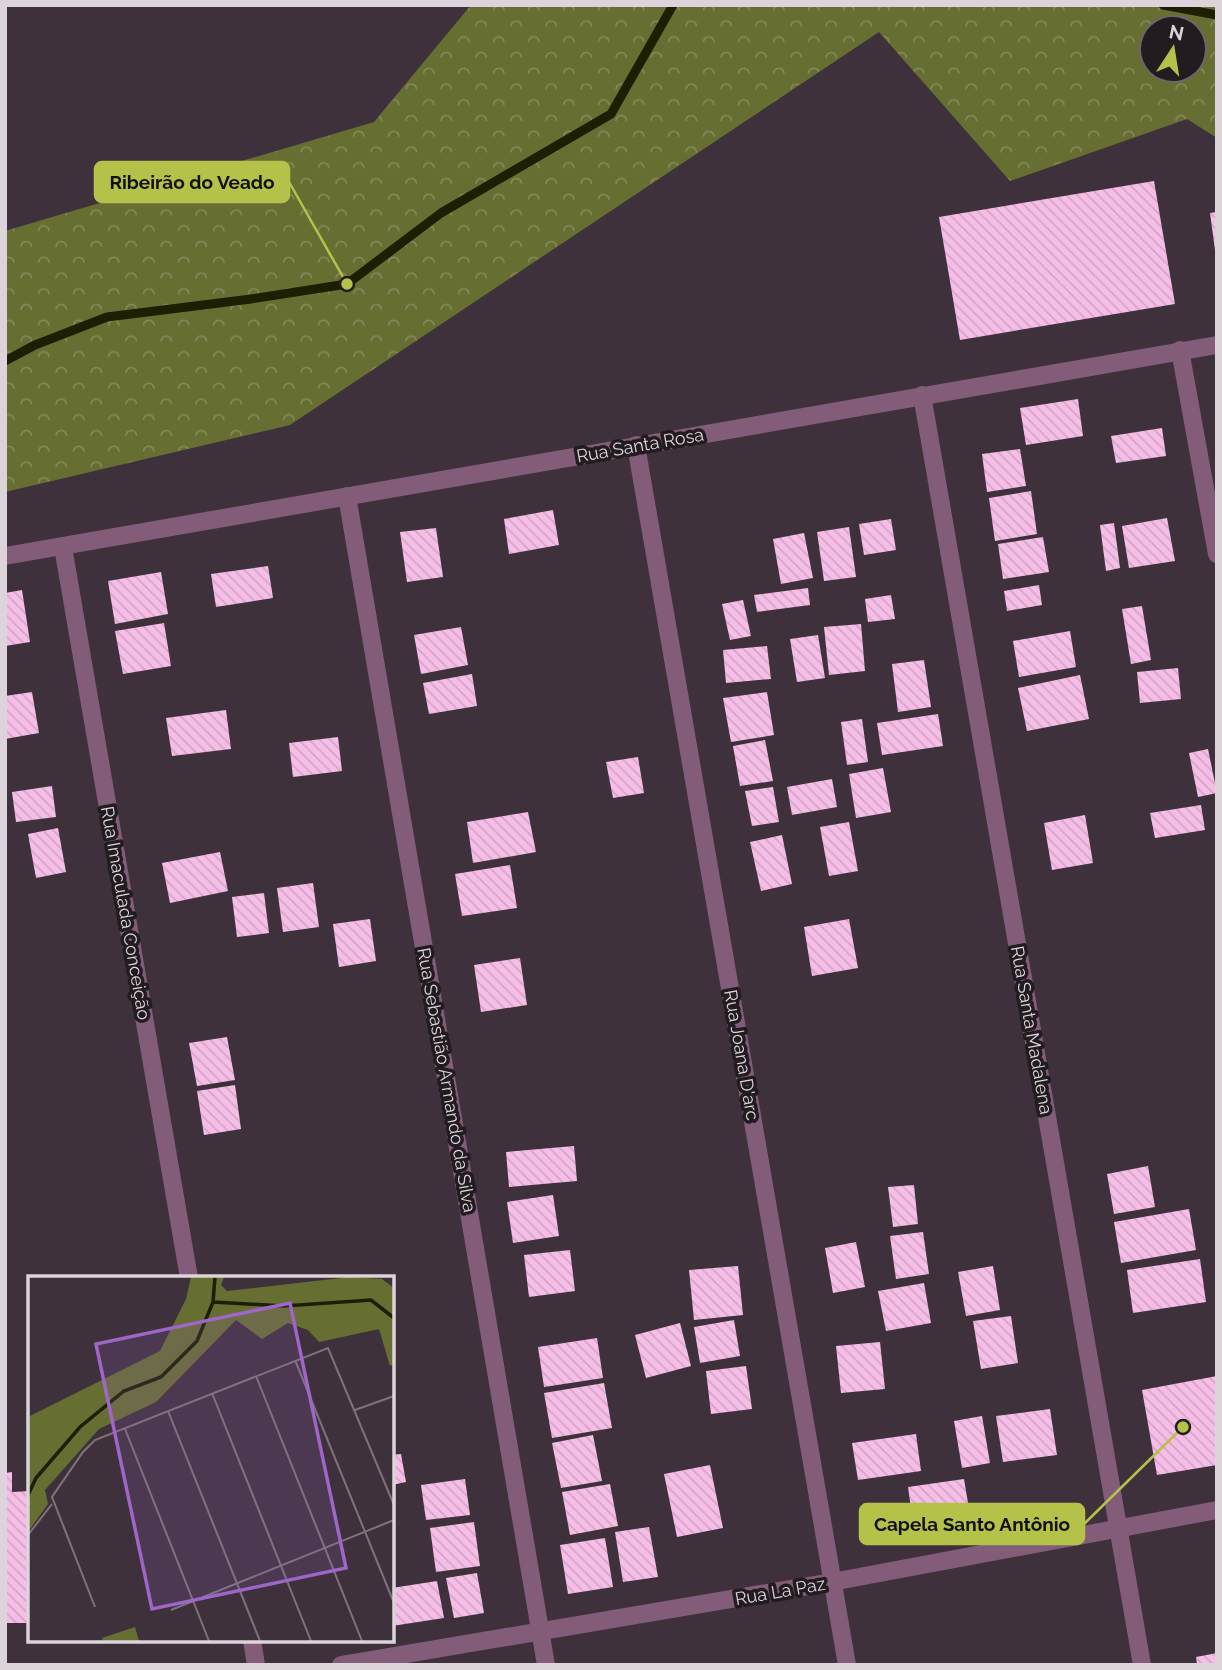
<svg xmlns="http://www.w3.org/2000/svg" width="1222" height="1670" viewBox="0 0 1222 1670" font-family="Raleway,sans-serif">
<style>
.forest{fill:url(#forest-crowns);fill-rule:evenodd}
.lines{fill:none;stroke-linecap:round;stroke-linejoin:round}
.stream{stroke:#1c1f01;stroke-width:9}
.building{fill:url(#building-back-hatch)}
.street{stroke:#825c78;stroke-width:18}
.labels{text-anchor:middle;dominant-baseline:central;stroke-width:7;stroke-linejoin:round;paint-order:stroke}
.street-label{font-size:18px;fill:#ddd3da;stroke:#221b20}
.inset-river{fill:none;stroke:#1c1f01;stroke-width:3.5}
.inset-road{fill:none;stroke:#7e727b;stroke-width:2}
.view{fill:#9d66c8;fill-opacity:0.15;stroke:#9d66c8;stroke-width:3.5}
.inset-edge{fill:none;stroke:#ddd3da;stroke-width:3.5}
.leader{fill:none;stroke:#b5c249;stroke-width:2.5}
.callout-dot{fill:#b5c249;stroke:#221b20;stroke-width:2.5}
.callout{fill:#b5c249;stroke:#b5c249;stroke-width:2.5}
.callout-label{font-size:19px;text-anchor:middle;font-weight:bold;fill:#111}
</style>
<defs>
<pattern id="forest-crowns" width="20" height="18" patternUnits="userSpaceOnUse" patternTransform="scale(1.75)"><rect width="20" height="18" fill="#676e32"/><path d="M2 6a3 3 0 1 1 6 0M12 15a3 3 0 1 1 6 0" fill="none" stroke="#838859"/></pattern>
<pattern id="building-back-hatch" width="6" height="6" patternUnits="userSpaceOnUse" patternTransform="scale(1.75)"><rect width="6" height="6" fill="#f6bee7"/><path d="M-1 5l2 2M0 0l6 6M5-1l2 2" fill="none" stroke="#d2a5c6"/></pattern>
</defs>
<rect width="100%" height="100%" fill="#3f313b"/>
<path class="forest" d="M471 5H1217V138L1187 119 1010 181 879 32 290 425 5 492V231L374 122ZM1152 28H1194V70H1152Z"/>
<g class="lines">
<g class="stream">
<path d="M1163 5 1217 15"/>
<path d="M5 361 35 345 107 317 251 299 347 284 441 213 611 114 673 5"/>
</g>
</g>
<g class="building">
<path d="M1154 181 1175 304 960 340 939 217Z"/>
<path d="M1217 212V249L1215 250 1210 213Z"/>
<path d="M1078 399 1083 436 1026 445 1020 408Z"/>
<path d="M1162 428 1166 456 1116 463 1111 436Z"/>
<path d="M1020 449 1026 486 987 492 982 454Z"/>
<path d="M1031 491 1037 534 995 541 989 498Z"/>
<path d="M553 510 559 545 509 554 504 519Z"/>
<path d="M1167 518 1175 561 1129 568 1122 526Z"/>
<path d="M891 519 896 550 864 555 859 524Z"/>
<path d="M1114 523 1120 568 1106 571 1100 525Z"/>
<path d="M849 527 856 577 824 581 817 532Z"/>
<path d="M436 528 443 577 407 582 400 532Z"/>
<path d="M804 533 813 578 781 584 773 539Z"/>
<path d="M1043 537 1049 572 1003 579 998 544Z"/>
<path d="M268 566 273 598 216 607 211 574Z"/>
<path d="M161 572 168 614 115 624 108 581Z"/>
<path d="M1039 585 1042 605 1007 611 1004 591Z"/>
<path d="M808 588 810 605 757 612 754 595Z"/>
<path d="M22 590 30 642 5 646V593Z"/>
<path d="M891 595 895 619 868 622 865 599Z"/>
<path d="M743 600 751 636 730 640 722 604Z"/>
<path d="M1142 606 1151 660 1131 664 1122 609Z"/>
<path d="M164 623 171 666 123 674 115 631Z"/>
<path d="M861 624 865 671 829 675 824 627Z"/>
<path d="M461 627 468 665 421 674 414 635Z"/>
<path d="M1070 631 1076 667 1019 677 1013 641Z"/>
<path d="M818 635 825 678 797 682 790 639Z"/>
<path d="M767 646 771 679 726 683 723 650Z"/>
<path d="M924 660 931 707 898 712 892 664Z"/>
<path d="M1178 668 1181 699 1140 703 1137 672Z"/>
<path d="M472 674 477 706 429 714 423 683Z"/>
<path d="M1080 675 1089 719 1027 731 1018 688Z"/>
<path d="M32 692 39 733 5 739V696Z"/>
<path d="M767 692 774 735 731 742 723 698Z"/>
<path d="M226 710 231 749 172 756 166 718Z"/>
<path d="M938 714 943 746 882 755 877 723Z"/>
<path d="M862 719 868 762 847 765 841 722Z"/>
<path d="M338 737 342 771 293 777 289 743Z"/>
<path d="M765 740 773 781 740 786 733 746Z"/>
<path d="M1208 749 1217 793 1198 797 1189 753Z"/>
<path d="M638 757 644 793 613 798 606 762Z"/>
<path d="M883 768 891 812 856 818 849 774Z"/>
<path d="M832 779 837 807 792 815 787 787Z"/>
<path d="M52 786 56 817 16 822 12 792Z"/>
<path d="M773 787 779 822 752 826 745 791Z"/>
<path d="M1201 805 1205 830 1155 838 1150 813Z"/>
<path d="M528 812 536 852 473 863 467 822Z"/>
<path d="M1085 815 1093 863 1052 870 1044 823Z"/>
<path d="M849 822 858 871 829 876 820 827Z"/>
<path d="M58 828 66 872 36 878 28 834Z"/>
<path d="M782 835 792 884 761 891 750 842Z"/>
<path d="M220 852 228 891 170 903 162 863Z"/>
<path d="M510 865 517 908 462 916 455 874Z"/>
<path d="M313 883 319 927 283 932 277 888Z"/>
<path d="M264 893 269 933 237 937 232 897Z"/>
<path d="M370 919 376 961 339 967 333 924Z"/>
<path d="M849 919 858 968 812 976 804 927Z"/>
<path d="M520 958 527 1005 481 1012 474 965Z"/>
<path d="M227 1037 235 1080 197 1086 189 1043Z"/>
<path d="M235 1085 241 1129 204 1135 197 1091Z"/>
<path d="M574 1146 577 1181 509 1187 506 1152Z"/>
<path d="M1148 1166 1155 1207 1114 1214 1107 1174Z"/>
<path d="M914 1185 918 1224 893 1227 888 1187Z"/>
<path d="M553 1195 559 1236 513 1243 507 1202Z"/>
<path d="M1189 1209 1196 1250 1121 1263 1114 1222Z"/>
<path d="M923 1232 929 1274 896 1279 890 1236Z"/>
<path d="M856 1242 865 1287 833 1293 825 1248Z"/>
<path d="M570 1250 575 1291 529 1297 524 1255Z"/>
<path d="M1200 1259 1206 1302 1133 1313 1127 1270Z"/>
<path d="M738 1266 743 1315 694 1320 689 1270Z"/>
<path d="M993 1266 1000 1310 966 1316 958 1272Z"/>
<path d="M924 1283 931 1323 886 1331 878 1291Z"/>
<path d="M1011 1316 1018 1363 981 1369 973 1321Z"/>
<path d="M734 1320 740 1356 700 1363 694 1327Z"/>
<path d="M680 1323 691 1366 646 1378 635 1335Z"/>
<path d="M597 1338 603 1378 544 1387 538 1347Z"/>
<path d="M880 1342 885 1389 841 1393 836 1346Z"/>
<path d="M746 1366 752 1409 711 1414 706 1371Z"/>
<path d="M1217 1376V1465L1157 1475 1142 1390Z"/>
<path d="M604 1383 612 1428 552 1438 544 1393Z"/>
<path d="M1050 1409 1057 1455 1003 1462 996 1416Z"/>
<path d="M982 1416 990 1463 962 1468 954 1421Z"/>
<path d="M916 1434 921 1471 858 1480 852 1443Z"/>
<path d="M593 1435 602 1481 561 1488 552 1443Z"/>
<path d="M401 1454 406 1482 392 1485V1455Z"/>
<path d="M710 1465 723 1528 677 1537 664 1474Z"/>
<path d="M12 1472V1492L30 1491V1623H5V1473Z"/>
<path d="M465 1479 470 1515 426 1520 421 1485Z"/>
<path d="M964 1479 971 1521 914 1530 908 1487Z"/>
<path d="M610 1484 618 1526 570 1535 562 1492Z"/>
<path d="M474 1522 480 1566 436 1572 430 1528Z"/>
<path d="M649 1527 658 1577 623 1582 615 1532Z"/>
<path d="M605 1538 613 1587 568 1594 560 1545Z"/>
<path d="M477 1573 484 1613 454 1618 446 1578Z"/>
<path d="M437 1581 444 1618 392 1626V1588Z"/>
<path d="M1217 1653V1665H1197L1196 1657Z"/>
</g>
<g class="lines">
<g class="street">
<path d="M1180 350 1217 554"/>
<path d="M922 395 1142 1665"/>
<path d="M636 445 847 1665"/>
<path d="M347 496 546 1665"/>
<path d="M63 547 189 1278"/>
<path d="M5 556 1217 345"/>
<path d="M252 1640 256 1665"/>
<path d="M341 1665 832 1582 1217 1510"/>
</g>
</g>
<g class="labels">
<g class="street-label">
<text transform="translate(640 445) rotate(-10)">Rua Santa Rosa</text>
<text transform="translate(126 913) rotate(80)">Rua Imaculada Conceição</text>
<text transform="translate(1032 1030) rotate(80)">Rua Santa Madalena</text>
<text transform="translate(742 1055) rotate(80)">Rua Joana D'arc</text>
<text transform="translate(447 1080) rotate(80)">Rua Sebastião Armando da Silva</text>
<text transform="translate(780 1591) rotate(-10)">Rua La Paz</text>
</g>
</g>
<g transform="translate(28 1276)">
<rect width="366" height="366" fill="#3f313b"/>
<path d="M163 1H196L193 9 199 15 322 1 354 3 366 12V88L362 90 351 53 291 66 280 54 260 47 234 63 208 44 128 126 71 153 17 214 20 228 0 256V141L132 75 158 23ZM107 351 111 365H75L74 362Z" fill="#676e32"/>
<path class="inset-river" d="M185 26 256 30 343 24 366 42M0 219 8 202 52 151 96 115 133 101 169 65 185 26 187 1"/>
<path class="inset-road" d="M267 84 366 327M228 100 334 365M184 117 283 365M327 134 366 120M140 135 232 365M97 153 181 365M0 259 24 228M67 331 24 221 55 176 67 164 300 72 366 229M143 334 366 244"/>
<path class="view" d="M262 27 318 292 124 333 68 68Z"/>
<rect width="366" height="366" class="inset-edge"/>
</g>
<path class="leader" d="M347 284L289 182M1183 1427L1084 1524"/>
<g class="callout-dot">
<circle cx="347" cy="284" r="7"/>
<circle cx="1183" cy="1427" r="7"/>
</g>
<g class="callout">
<rect x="95" y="162" width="194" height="40" rx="7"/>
<rect x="860" y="1504" width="224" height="40" rx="7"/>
</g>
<g class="callout-label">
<text x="192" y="189">Ribeirão do Veado</text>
<text x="972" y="1531">Capela Santo Antônio</text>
</g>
<rect width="1222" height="1670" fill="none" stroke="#ddd3da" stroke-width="14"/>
<g transform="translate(1173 49) rotate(12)"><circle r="33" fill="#221b20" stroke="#6d656a" stroke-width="2"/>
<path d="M0-5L12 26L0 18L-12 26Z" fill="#b5c249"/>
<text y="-10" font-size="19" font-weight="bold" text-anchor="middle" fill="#ddd3da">N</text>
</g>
</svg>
